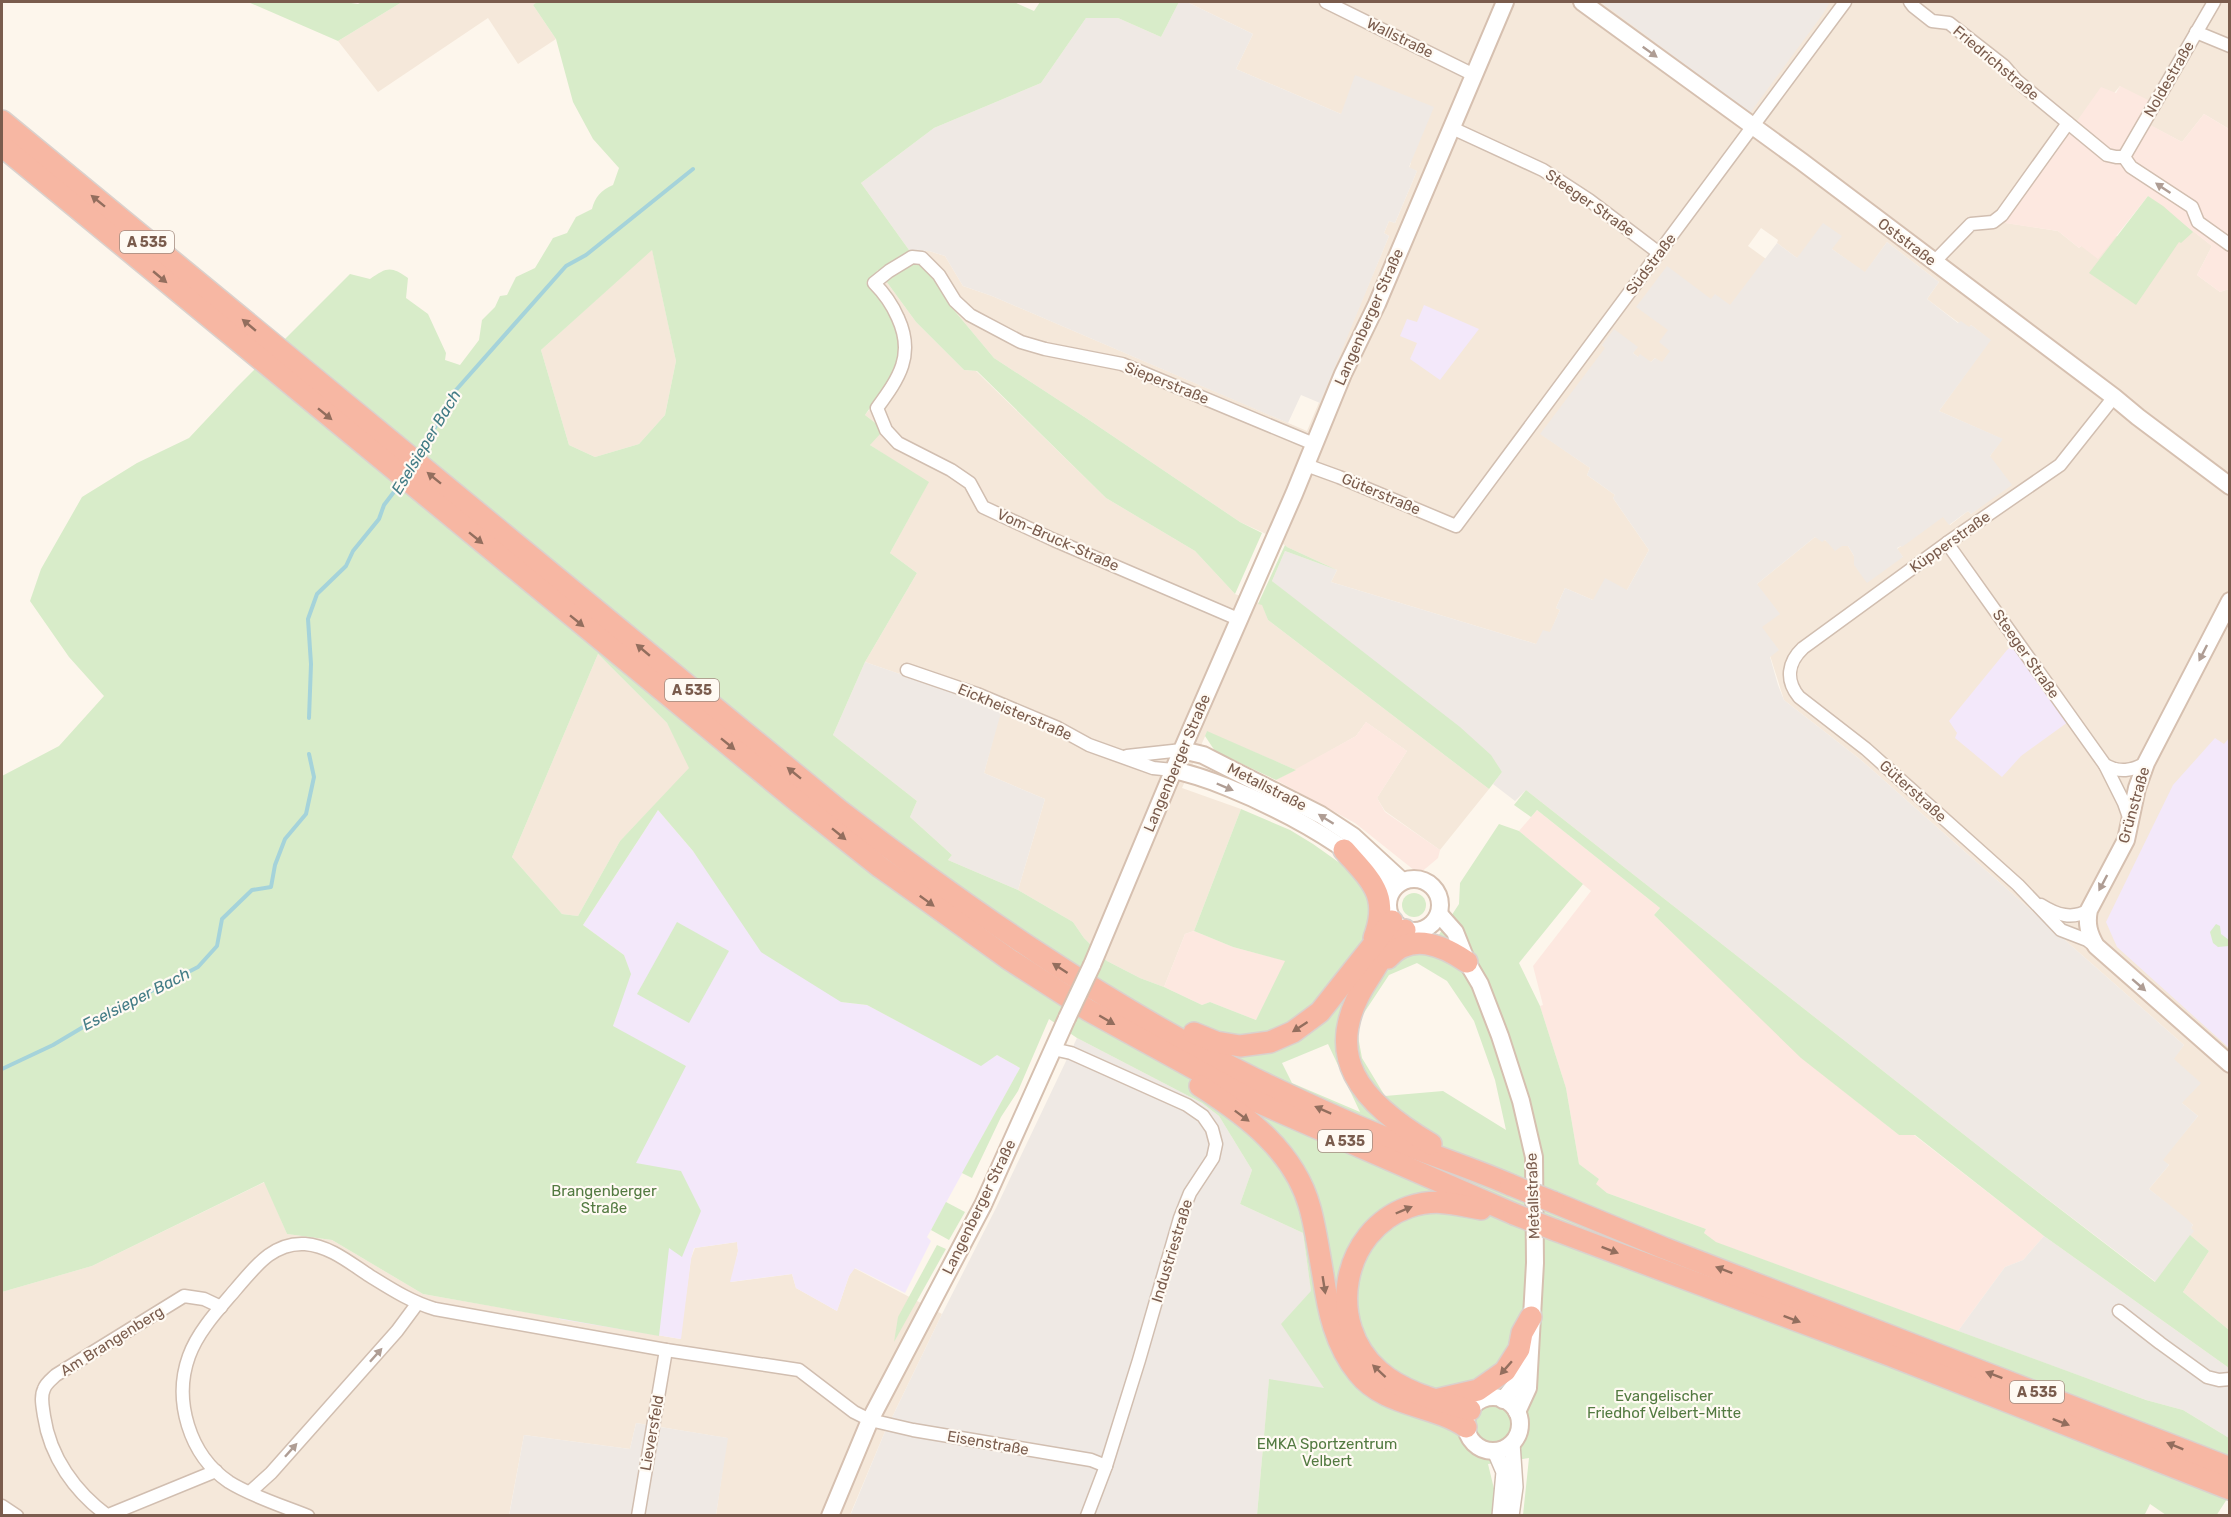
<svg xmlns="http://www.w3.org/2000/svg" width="2231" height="1517" viewBox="0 0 2231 1517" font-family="Rubik,sans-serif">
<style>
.residential{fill:#f5e8da}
.commercial{fill:#fde8e0}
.industrial{fill:#efe9e4}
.education{fill:#f3e8fa}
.green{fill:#d8ecc9;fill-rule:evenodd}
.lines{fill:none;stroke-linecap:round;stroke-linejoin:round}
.stream{stroke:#a5d3da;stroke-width:4}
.minor-casing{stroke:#d1beb0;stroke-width:15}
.tertiary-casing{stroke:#d1beb0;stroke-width:18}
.secondary-casing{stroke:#d6c0b0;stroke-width:20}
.motorway-casing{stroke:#dad1cd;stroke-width:24}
.minor{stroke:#fff;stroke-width:12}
.tertiary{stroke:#fff;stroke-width:15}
.secondary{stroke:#fff;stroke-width:16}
.motorway{stroke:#f7b7a3;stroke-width:21}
.secondary-bridge-casing{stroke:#d6c0b0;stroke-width:20;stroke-linecap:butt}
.motorway-bridge-casing{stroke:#dad1cd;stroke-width:24;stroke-linecap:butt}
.secondary-bridge{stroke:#fff;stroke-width:16}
.motorway-bridge{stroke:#f7b7a3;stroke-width:21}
.oneway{fill:#af9d94}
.oneway2{fill:#936e5e}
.labels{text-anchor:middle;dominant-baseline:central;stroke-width:4.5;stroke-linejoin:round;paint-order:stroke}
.shield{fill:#fffaf3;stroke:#a28b7f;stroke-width:1.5}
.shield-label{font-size:14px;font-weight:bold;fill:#7a5c4d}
.street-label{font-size:15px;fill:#7a5c4d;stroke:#fffaf3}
.park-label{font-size:15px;fill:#537a41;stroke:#fffaf3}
.water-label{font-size:16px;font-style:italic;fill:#437c86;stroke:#fffaf3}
</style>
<rect width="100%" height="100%" fill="#fdf6ec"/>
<g class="residential">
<path d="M402 2H537L533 5 556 39 518 64 488 18 378 92 338 41Z"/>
<path d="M1187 2H2229V129L2204 114 2182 142 2140 120 2120 86 2006 223 2058 231 2079 248 2081 246 2178 219 2212 246 2197 275 2220 292 2229 289V1330L2183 1292 2209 1251 2190 1235 2193 1231 2191 1228 2193 1225 2149 1189 2169 1165 2162 1160 2198 1116 2182 1103 2173 1059 2184 1045 1861 760 1784 700 1761 627 1757 584 1815 537 1842 546H1848L1854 556 1903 557 1897 549 1943 516 1950 525 1968 511 1971 514 1985 503 1990 456 2002 439 1939 411 1990 340 1971 325 1969 328 1959 323 1927 299 1939 282 1887 242 1865 273 1832 249 1797 258 1777 243 1778 240 1761 228 1748 246 1766 259 1730 306 1711 300 1667 267 1668 331 1671 351 1662 363 1655 358 1651 362 1638 357 1633 353 1637 347 1602 345 1606 348 1541 434 1590 468 1587 475 1615 495 1613 498 1649 550 1627 590 1593 600 1565 588 1556 608 1560 610 1550 633 1536 644 1331 582 1337 570 1287 547 1275 538 1240 522 1089 420 994 358 948 303 926 265 909 250 929 251 945 256 963 286 992 296 1307 431 1389 236 1384 233 1389 221 1395 223 1417 171 1409 168 1411 163 1341 114 1236 69 1253 34Z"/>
<path d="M652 249 676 361 665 415 639 444 595 457 569 445 541 350Z"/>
<path d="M878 270 916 322 964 370 976 371 1106 498 1195 551 1235 594 1262 604 1268 620 1489 789 1440 850 1385 811 1377 798 1407 751 1366 722 1356 736 1296 770 1207 732 1182 788 1241 809 1194 931 1185 934 1164 987 1140 978 1107 961 1084 938 1073 922 1018 890 1045 799 984 773 1001 709 865 662 917 573 890 553 928 483 870 445 878 425 865 415 875 403 879 292 866 283Z"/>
<path d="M598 654 667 723 690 768 620 841 578 916 562 914 512 857Z"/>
<path d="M265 1182 287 1234 332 1240 423 1294 680 1339 691 1258 695 1248 737 1242 738 1251 731 1282 792 1274 796 1288 837 1311 849 1276 854 1268 942 1314 884 1434 850 1515H716L727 1438 636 1423 630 1449 524 1435 509 1515 2 1516V1292L92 1266Z"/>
</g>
<g class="commercial">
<path d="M2120 86 2150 101 2141 120 2182 142 2204 114 2229 129V289L2220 292 2197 275 2212 246 2148 196 2098 259 2081 246 2079 248 2058 231 2005 223 2101 87 2116 93Z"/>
<path d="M1366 722 1407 751 1377 798 1385 812 1440 850 1438 858 1419 874 1355 823 1276 780 1356 736Z"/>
<path d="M1537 810 1660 908 1654 915 1802 1058 1899 1135H1914L2044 1236 2023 1260 2005 1267 1958 1331 1715 1242 1704 1233 1706 1229 1607 1193 1595 1184 1599 1179 1579 1164 1566 1088 1540 1006 1543 1005 1533 966 1591 891 1519 831Z"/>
<path d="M1194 931 1233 947 1286 961 1256 1020 1210 1002 1202 1005 1164 987 1185 934Z"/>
</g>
<g class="industrial">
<path d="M1179 2H1187L1253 34 1236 69 1341 114 1355 75 1434 107 1409 167 1417 171 1395 223 1389 221 1384 233 1389 236 1320 403 1301 395 1288 423 992 296 963 286 945 256 929 251 909 250 861 183 934 128 1041 83 1086 18H1118L1161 37Z"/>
<path d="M1601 2H1830L1823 14 1750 113Z"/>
<path d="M1823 223 1842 236 1832 249 1865 272 1887 242 1939 282 1927 299 1958 323 1961 321 1969 327 1971 325 1991 340 1939 411 2003 439 1990 456 2012 485 1971 514 1968 511 1949 525 1943 517 1902 547 1901 546 1897 548 1903 557 1867 583 1854 565V556L1848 546H1842L1835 551 1825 540 1822 542 1815 537 1757 584 1780 614 1762 627 1779 650 1770 657 1778 685 1784 700 1861 760 2184 1045 2174 1059 2201 1083 2182 1103 2198 1116 2163 1160 2169 1165 2149 1189 2186 1218 2193 1225 2191 1228 2194 1231 2156 1282 1995 1159 1526 790 1515 801 1493 784 1502 772 1272 581 1285 551 1337 570 1331 582 1536 644 1543 630 1550 632 1560 610 1556 608 1565 588 1593 600 1605 578 1627 590 1649 550 1613 498 1615 495 1587 475 1590 468 1540 434 1605 348 1602 345 1614 329 1638 347 1633 353 1638 357 1640 354 1651 362 1655 358 1662 362 1670 351 1659 342 1668 330 1636 307 1667 266 1711 299 1715 294 1730 305 1777 243 1797 258Z"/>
<path d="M865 662 1002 709 984 773 1045 799 1018 890 948 860 952 855 910 817 917 801 833 735Z"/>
<path d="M1077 1038 1202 1103 1219 1116 1252 1170 1240 1204 1303 1233 1325 1389 1269 1380 1257 1515 850 1516 884 1434 942 1314 996 1208Z"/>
<path d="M2044 1236 2229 1368V1438L2183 1410 2146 1400 1958 1331 2005 1267 2023 1260Z"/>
<path d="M636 1423 728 1438 716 1515 509 1516 524 1435 630 1449Z"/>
</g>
<g class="education">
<path d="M1424 305 1479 329 1440 380 1410 359 1417 343 1400 336 1407 319 1417 322Z"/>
<path d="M2014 644 2068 722 2021 756 2002 777 1955 738 1957 733 1949 721 2007 650Z"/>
<path d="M2215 738 2224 744 2229 738V1048L2117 947 2106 922 2173 785Z"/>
<path d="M658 810 693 851 841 1002 867 1005 981 1065 997 1055 1020 1068 931 1230 927 1237 931 1241 905 1293 855 1268 849 1276 837 1311 796 1288 792 1274 730 1282 738 1251 737 1242 694 1248 691 1259 681 1339 559 1319 555 1234 625 1183 613 1026 630 973 624 955 583 925Z"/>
</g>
<g class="green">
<path d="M248 2H344L358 4 362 2H402L338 41Z"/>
<path d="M537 2H1014L1034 11 1040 2H1179L1161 37 1118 18H1086L1041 83 934 128 861 183 909 250 926 265 948 303 994 358 1089 420 1240 522 1262 533 1235 594 1195 551 1106 498 977 371 964 370 916 322 878 270 866 283 879 292 902 339 898 368 865 415 878 425 881 433 870 445 929 482 890 553 917 573 865 662 833 735 917 801 910 817 952 855 948 860 1018 890 1073 922 1084 938 1107 961 1140 978 1164 987 1202 1005 1210 1002 1256 1020 1285 961 1233 947 1194 931 1241 809 1290 830 1313 844 1361 878 1371 899 1429 950 1459 904 1460 883 1499 824 1519 831 1583 884 1519 963 1540 1006 1566 1088 1579 1164 1599 1179 1596 1184 1607 1193 1706 1229 1704 1233 1716 1242 2146 1400 2183 1410 2229 1438V1496L2216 1516 2166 1515 2150 1504 2144 1516 1523 1515 1529 1458 1488 1464 1497 1501 1495 1515H1257L1269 1379 1324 1388 1281 1324 1311 1291 1303 1233 1240 1204 1252 1170 1219 1116 1202 1103 1077 1038 1049 1019 1018 1091 1001 1117 972 1178 962 1173 1020 1068 997 1055 981 1066 867 1005 841 1002 761 952 693 851 658 810 583 925 624 955 631 974 613 1026 686 1066 636 1163 681 1171 701 1211 682 1257 669 1248 659 1336 423 1294 332 1240 287 1234 264 1182 92 1266 2 1292V776L59 746 104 696 69 657 30 601 41 569 82 497 137 463 189 438 236 388 350 274 370 279C387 267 391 266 408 278L406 298 428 314 446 353 445 360 460 365 479 340 482 320 495 307 500 296 507 295 516 277 535 268 553 238 567 233 576 217 592 209C595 197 601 190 613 185L619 168 593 139 573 102 556 39 533 5ZM652 250 676 361 665 415 639 444 595 457 569 445 541 350ZM598 654 667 723 689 768 620 841 578 916 562 914 512 857ZM1417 963 1447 981 1474 1021 1495 1080 1506 1130 1443 1091 1385 1096 1362 1058 1356 1025 1389 975ZM1328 1044 1360 1112 1292 1083 1282 1063Z"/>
<path d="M2148 196 2163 206 2193 232 2181 243 2179 242 2136 305 2089 273Z"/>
<path d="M1285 545 1287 547 1337 570 1285 551 1272 581 1460 727 1491 755 1502 772 1489 789 1268 620 1262 605 1258 604Z"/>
<path d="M1207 731 1296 770 1276 780 1215 751 1205 736Z"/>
<path d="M1526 790 1995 1159 2155 1282 2190 1235 2209 1251 2183 1292 2229 1330V1368L2044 1236 1915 1135H1899L1801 1058 1654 915 1660 908 1537 810 1531 817 1514 805Z"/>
<circle cx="1414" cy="905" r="12"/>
<path d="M677 922 729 951 689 1023 637 994Z"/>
<path d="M2216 924 2220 926 2221 934 2229 940V946L2218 947 2213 943 2210 932Z"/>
<path d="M946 1202 965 1212 949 1240 931 1230Z"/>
<path d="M937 1245 946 1249 894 1342 898 1317Z"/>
</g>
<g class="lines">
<g class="stream">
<path d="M419 456 456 390 566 266 586 255 693 169"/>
<path d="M309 718 311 664 308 619 317 594 346 566 353 551 379 519 384 505 400 484"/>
<path d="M2 1069 53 1045 95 1020 198 967 217 946 222 919 252 890 271 887 275 865 285 839 306 814 314 777 309 754"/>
</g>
<defs>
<g id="minor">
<path d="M1326 2 1474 75"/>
<path d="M1910 2 1913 6 1932 21 1949 23 2004 66 2016 80 2107 155 2116 157H2124"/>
<path d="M2196 32 2230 46"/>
<path d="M1452 128 1543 170 1589 200 1659 253"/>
<path d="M2124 157 2214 2"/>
<path d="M2124 157 2131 167 2192 207 2198 222 2230 245"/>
<path d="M1934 262 1971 224 1993 222 2002 215 2068 123"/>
<path d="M1306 465 1339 477 1456 526 1845 2"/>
<path d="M1947 543 2105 765 2124 803 2130 820"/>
<path d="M1238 619 1054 540 983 507 970 483 951 470 898 443 886 430 877 408C899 378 915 355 898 318 892 304 885 294 874 283L889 271 912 257 922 258 939 275 955 301 970 315 1021 342 1045 349 1122 364 1314 444"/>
<path d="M907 670 977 694 1058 728 1089 745 1153 768 1173 770"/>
<path d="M1127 756 1182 750"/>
<path d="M2105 765C2120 773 2131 771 2146 763"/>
<path d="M2041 905C2057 915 2072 920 2089 910"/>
<path d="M2095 946 2087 940 2061 930 2018 885 1866 749 1799 697C1785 680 1788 662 1803 648L1947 543 2060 465 2114 397"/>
<path d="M1053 1049 1071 1053 1187 1105 1203 1116 1212 1129 1216 1144 1213 1158 1190 1193 1180 1218 1139 1360 1106 1466 1087 1516"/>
<path d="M2119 1311 2160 1343 2207 1377 2219 1380 2230 1379"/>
<path d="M250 1492 271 1473 397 1331 417 1304"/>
<path d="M2 1506 17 1516"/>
<path d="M106 1516 216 1471"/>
<path d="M108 1516C75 1492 50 1457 44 1416 43 1408 40 1397 44 1389 46 1383 52 1379 56 1375L184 1296 204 1299 221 1307"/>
<path d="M308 1516C283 1506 251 1496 229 1482 189 1455 173 1400 189 1356 198 1331 219 1309 236 1289 255 1267 273 1242 305 1244 330 1246 350 1263 370 1276 391 1289 411 1302 435 1309L666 1350 799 1370 854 1412 870 1420 913 1430 1091 1460 1106 1466"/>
<path d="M638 1516 666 1350"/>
</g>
<g id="tertiary">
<path d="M1495 1451 1504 1472 1500 1516"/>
<path d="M1511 1516 1515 1487 1512 1443"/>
</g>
<g id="secondary">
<path d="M1582 2 1801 161 2114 397 2138 417 2230 486"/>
<path d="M2230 601 2146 763 2137 788 2126 840 2089 910C2086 924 2089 934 2096 946L2230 1064"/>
<path d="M1182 750 1203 755 1321 815 1353 836 1402 881"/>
<path d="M1173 770C1233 782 1355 843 1391 891"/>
<circle cx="1414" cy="905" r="26"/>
<path d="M1439 914 1455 932 1467 962 1480 984 1500 1036 1521 1101 1534 1157 1535 1263 1528 1388 1517 1412"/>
<path d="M1092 965 1182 750 1294 494 1343 374 1377 304 1505 2"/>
<circle cx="1493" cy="1424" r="27"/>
<path d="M1503 1400 1528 1369"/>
<path d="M830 1516 870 1420 983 1205 1067 1018"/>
</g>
<g id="motorway">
<path d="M2 121 839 810C971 911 1106 1005 1255 1079 1297 1099 1340 1120 1384 1137 1426 1153 1469 1167 1511 1185"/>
<path d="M2 146 798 802 880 867 932 904 1010 960 1088 1010 1246 1097 1514 1214"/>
<path d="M1344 850C1371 881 1390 895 1374 938"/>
<path d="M1405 930C1389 943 1380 961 1369 978 1317 1056 1362 1103 1431 1144"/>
<path d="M1388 958C1411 932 1442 945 1467 962"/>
<path d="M1194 1033 1216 1042 1240 1046 1270 1042 1293 1032 1320 1012 1392 921"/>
<path d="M1200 1086C1247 1116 1295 1152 1310 1208 1316 1230 1319 1253 1323 1275 1328 1310 1335 1345 1358 1373 1385 1407 1432 1404 1466 1427"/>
<path d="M1553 1202 1664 1248 2230 1468"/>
<path d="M1555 1230 1889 1355 2230 1489"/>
<path d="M1439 1399 1478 1390 1505 1371 1519 1349 1522 1333 1531 1317"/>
<path d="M1470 1410C1439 1401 1404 1393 1379 1371 1325 1324 1341 1231 1409 1207 1436 1198 1454 1204 1481 1209"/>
</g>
</defs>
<use href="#minor" class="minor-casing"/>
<use href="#tertiary" class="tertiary-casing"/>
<use href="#secondary" class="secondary-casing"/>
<use href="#motorway" class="motorway-casing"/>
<use href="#minor" class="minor"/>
<use href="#tertiary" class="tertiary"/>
<use href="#secondary" class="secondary"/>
<use href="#motorway" class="motorway"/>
<defs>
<path id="secondary-bridge" d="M1067 1018 1092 965"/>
<g id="motorway-bridge">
<path d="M1511 1185 1553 1202"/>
<path d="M1514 1214 1555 1230"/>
</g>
</defs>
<use href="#secondary-bridge" class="secondary-bridge-casing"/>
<use href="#motorway-bridge" class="motorway-bridge-casing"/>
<use href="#secondary-bridge" class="secondary-bridge"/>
<use href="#motorway-bridge" class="motorway-bridge"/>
</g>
<defs><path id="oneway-solid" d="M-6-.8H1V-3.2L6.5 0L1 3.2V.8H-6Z" transform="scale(1.5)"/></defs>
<g class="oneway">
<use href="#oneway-solid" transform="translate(1650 52) rotate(36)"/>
<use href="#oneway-solid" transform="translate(2163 188) rotate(-146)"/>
<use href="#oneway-solid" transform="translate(2203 653) rotate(117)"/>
<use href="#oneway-solid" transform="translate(1225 787) rotate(23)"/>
<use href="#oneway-solid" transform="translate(1326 819) rotate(-148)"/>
<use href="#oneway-solid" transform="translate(2103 883) rotate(118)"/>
<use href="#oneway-solid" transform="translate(2139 985) rotate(41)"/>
<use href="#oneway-solid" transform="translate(376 1355) rotate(-48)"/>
<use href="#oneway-solid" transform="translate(291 1450) rotate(-48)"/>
</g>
<g class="oneway2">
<use href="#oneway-solid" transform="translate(98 201) rotate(-141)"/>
<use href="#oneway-solid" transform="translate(160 277) rotate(40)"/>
<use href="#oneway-solid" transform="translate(249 325) rotate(-140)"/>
<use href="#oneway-solid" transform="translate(325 414) rotate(39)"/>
<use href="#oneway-solid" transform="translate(434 478) rotate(-141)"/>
<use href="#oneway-solid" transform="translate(476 538) rotate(39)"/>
<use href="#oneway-solid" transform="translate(577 621) rotate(39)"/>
<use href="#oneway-solid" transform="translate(643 650) rotate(-140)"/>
<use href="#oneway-solid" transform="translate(728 744) rotate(39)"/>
<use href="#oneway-solid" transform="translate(794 773) rotate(-141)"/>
<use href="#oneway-solid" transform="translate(839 834) rotate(39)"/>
<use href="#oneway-solid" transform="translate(927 901) rotate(36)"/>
<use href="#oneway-solid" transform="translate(1060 968) rotate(-147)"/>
<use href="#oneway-solid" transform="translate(1107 1020) rotate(30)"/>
<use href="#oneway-solid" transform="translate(1300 1027) rotate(147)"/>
<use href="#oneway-solid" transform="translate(1323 1110) rotate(-156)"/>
<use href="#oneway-solid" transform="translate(1242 1116) rotate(37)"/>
<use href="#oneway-solid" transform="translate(1404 1210) rotate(-23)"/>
<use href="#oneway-solid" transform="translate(1610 1250) rotate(21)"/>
<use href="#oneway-solid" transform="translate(1724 1270) rotate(-159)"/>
<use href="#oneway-solid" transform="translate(1324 1285) rotate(81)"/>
<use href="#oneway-solid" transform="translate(1792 1319) rotate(21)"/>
<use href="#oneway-solid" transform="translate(1506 1368) rotate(131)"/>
<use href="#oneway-solid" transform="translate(1379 1371) rotate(-137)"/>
<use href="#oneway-solid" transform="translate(1994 1375) rotate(-159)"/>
<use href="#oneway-solid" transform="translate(2061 1422) rotate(21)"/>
<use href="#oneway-solid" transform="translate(2175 1446) rotate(-158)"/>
</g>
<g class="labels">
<g class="shield">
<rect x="120" y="231" width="54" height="22" rx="4.5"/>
<rect x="665" y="679" width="54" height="22" rx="4.5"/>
<rect x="1318" y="1130" width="54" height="22" rx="4.5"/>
<rect x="2010" y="1381" width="54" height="22" rx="4.5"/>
</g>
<g class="shield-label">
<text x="147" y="242">A 535</text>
<text x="692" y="690">A 535</text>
<text x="1345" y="1141">A 535</text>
<text x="2037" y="1392">A 535</text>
</g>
<g class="street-label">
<text transform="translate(1400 38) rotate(26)">Wallstraße</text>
<text transform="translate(1996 63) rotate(40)">Friedrichstraße</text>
<text transform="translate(2169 79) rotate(-60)">Noldestraße</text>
<text transform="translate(1590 203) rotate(35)">Steeger Straße</text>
<text transform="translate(1907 242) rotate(37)">Oststraße</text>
<text transform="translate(1651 264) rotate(-53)">Südstraße</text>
<text transform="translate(1369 317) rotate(-66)">Langenberger Straße</text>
<text transform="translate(1167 383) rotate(22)">Sieperstraße</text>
<text transform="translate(1381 494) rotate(23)">Güterstraße</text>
<text transform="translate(1058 540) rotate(24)">Vom-Bruck-Straße</text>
<text transform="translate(1950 542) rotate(-35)">Küpperstraße</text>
<text transform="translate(2026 654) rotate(55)">Steeger Straße</text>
<text transform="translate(1015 712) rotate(23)">Eickheisterstraße</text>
<text transform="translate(1177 763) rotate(-67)">Langenberger Straße</text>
<text transform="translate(1267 787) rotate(27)">Metallstraße</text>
<text transform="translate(1913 791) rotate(42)">Güterstraße</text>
<text transform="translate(2134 805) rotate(-74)">Grünstraße</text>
<text transform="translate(1533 1196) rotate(-92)">Metallstraße</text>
<text transform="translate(979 1207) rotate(-64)">Langenberger Straße</text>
<text transform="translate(1172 1251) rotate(-73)">Industriestraße</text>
<text transform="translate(112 1341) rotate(-32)">Am Brangenberg</text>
<text transform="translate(652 1433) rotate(-80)">Lieversfeld</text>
<text transform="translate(988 1443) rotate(10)">Eisenstraße</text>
</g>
<g class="park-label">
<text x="604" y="1191">Brangenberger<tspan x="604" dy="17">Straße</tspan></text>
<text x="1664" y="1396">Evangelischer<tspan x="1664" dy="17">Friedhof Velbert-Mitte</tspan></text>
<text x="1327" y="1444">EMKA Sportzentrum<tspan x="1327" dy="17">Velbert</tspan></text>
</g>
<g class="water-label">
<text transform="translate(426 442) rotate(-59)">Eselsieper Bach</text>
<text transform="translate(136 999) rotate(-27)">Eselsieper Bach</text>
</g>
</g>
<rect width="2231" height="1517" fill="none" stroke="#7a5c4d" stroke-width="6"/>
</svg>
